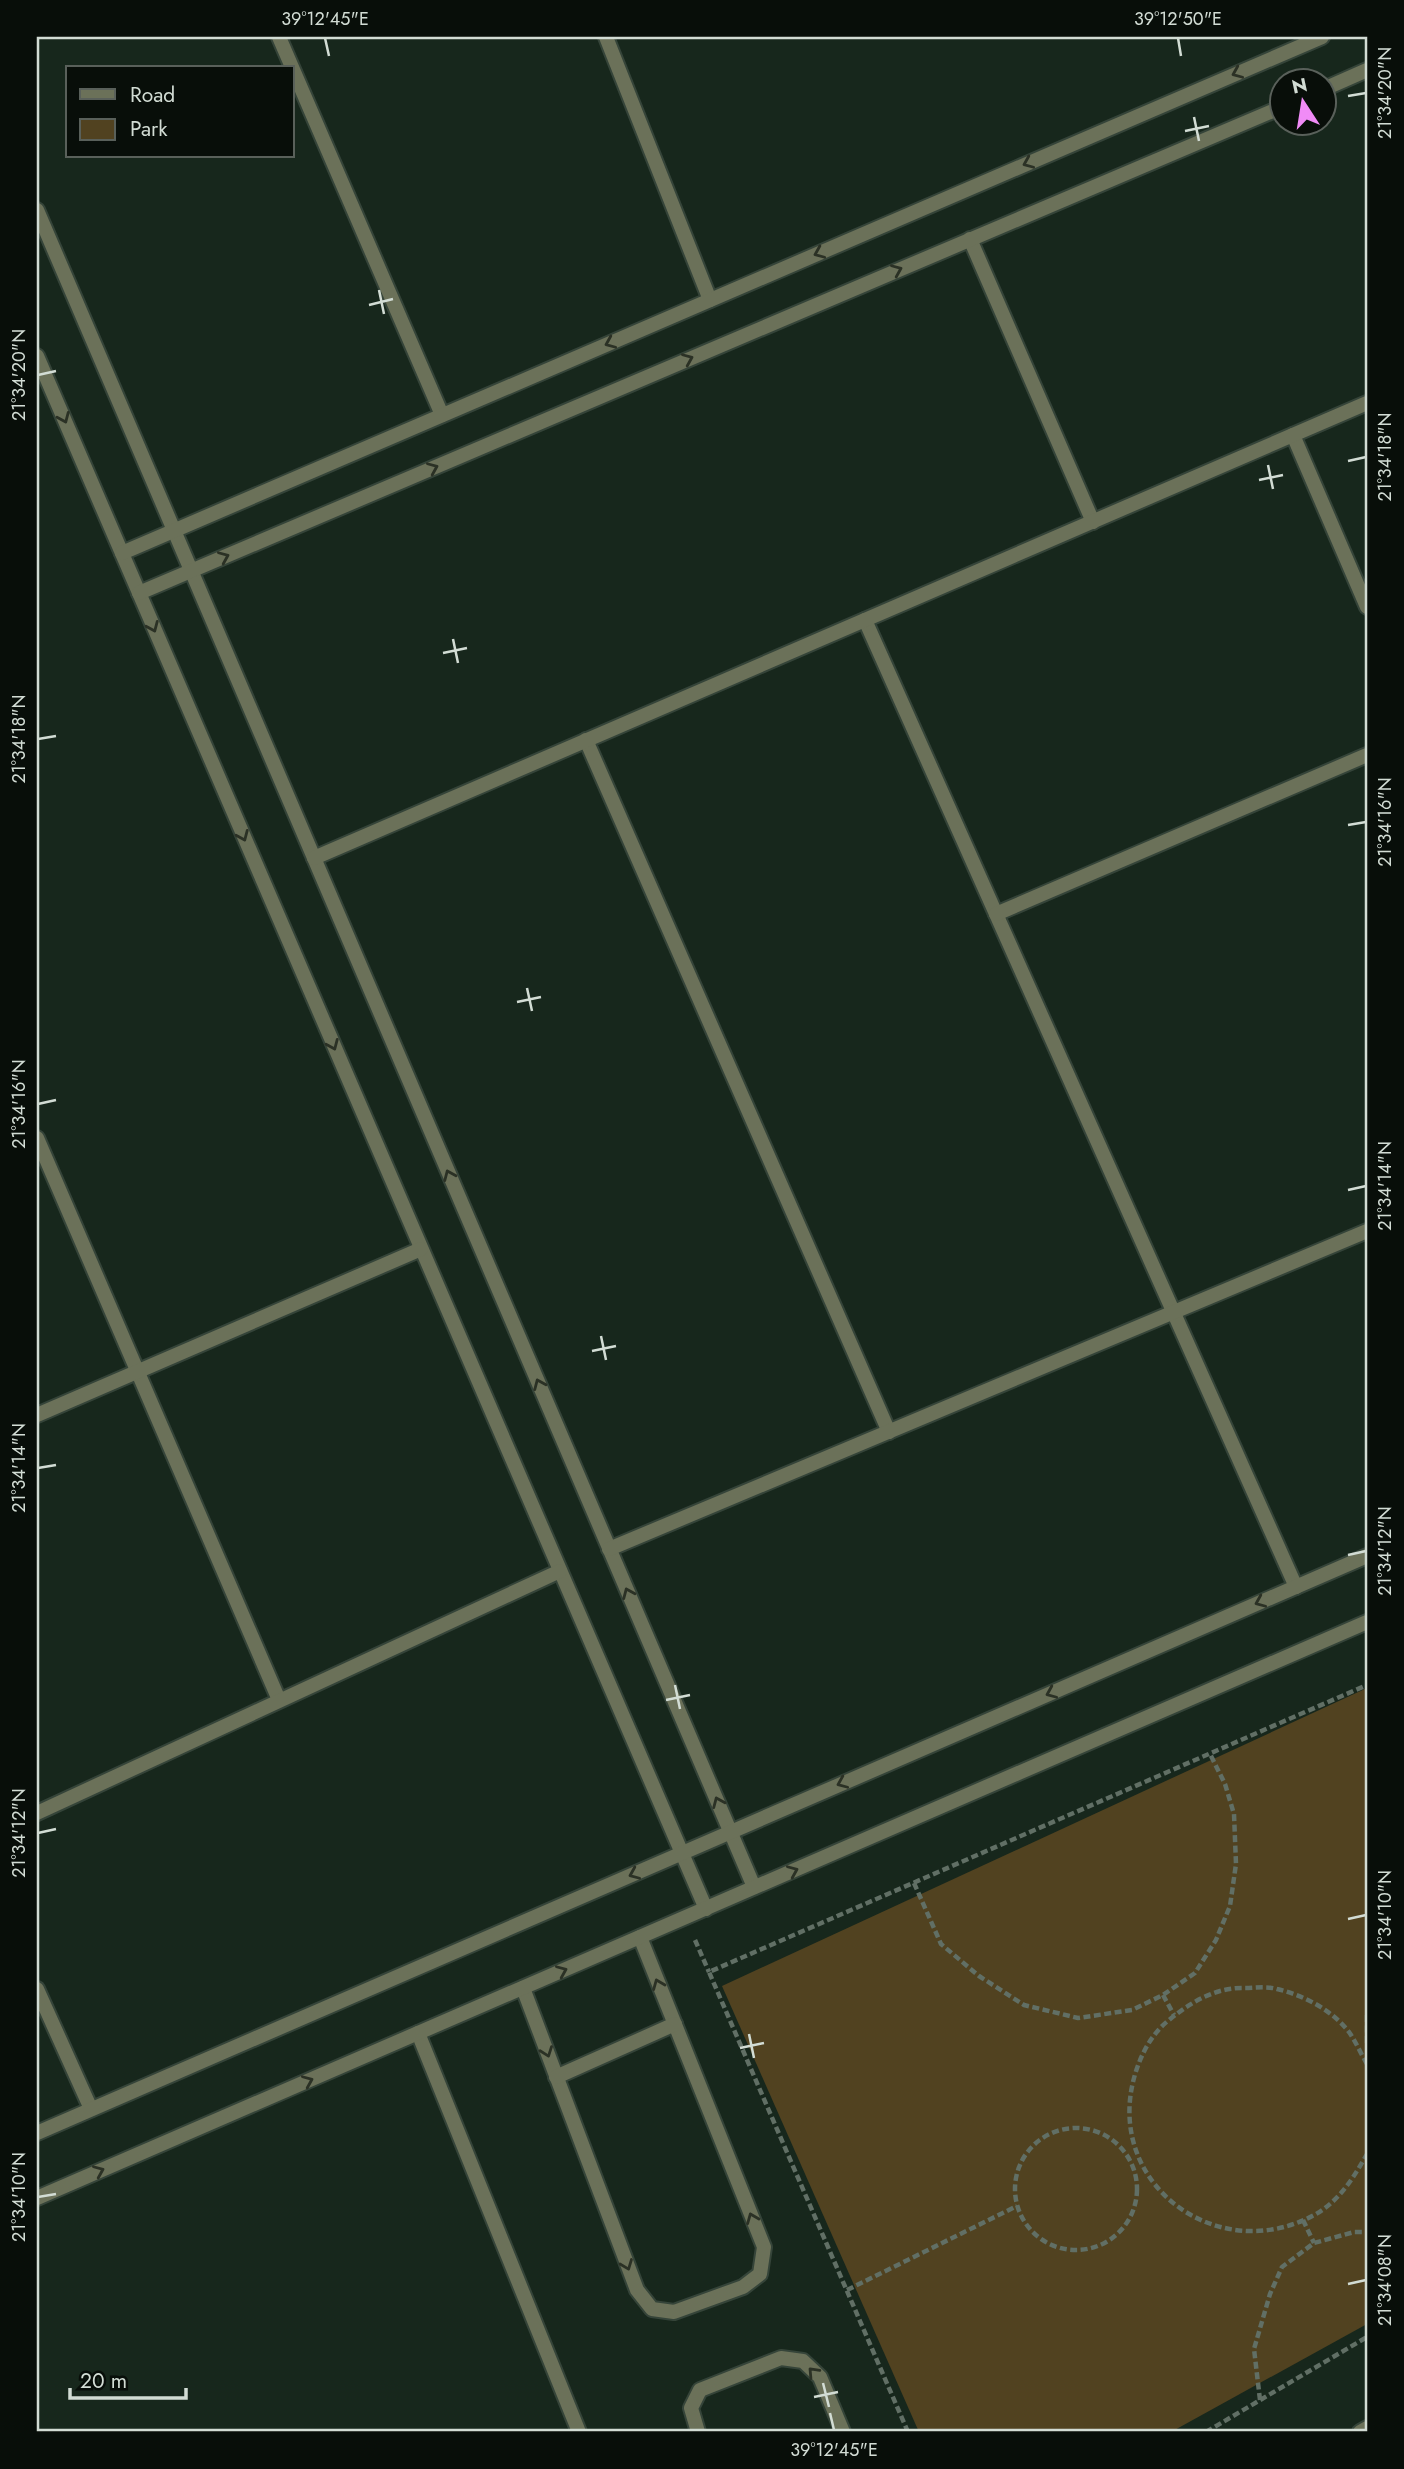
<svg xmlns="http://www.w3.org/2000/svg" width="1404" height="2469" viewBox="0 0 1404 2469" font-family="Jost,sans-serif">
<style>
.green{fill:#514220}
.lines{fill:none;stroke-linecap:round;stroke-linejoin:round}
.lane-casing{stroke:#354439;stroke-width:18}
.street-casing{stroke:#354439;stroke-width:18}
.path{stroke:#616f65;stroke-width:4.5;stroke-dasharray:7 3.5;stroke-linecap:butt}
.lane{stroke:#6b7159;stroke-width:14}
.street{stroke:#6b7159;stroke-width:14}
.oneway{stroke:#2b3125}
.ticks{fill:none;stroke:#d2dcd4;stroke-width:2.5}
.neatline{fill:none;stroke:#d2dcd4;stroke-width:2.5}
.ticks-label{font-size:18px;text-anchor:middle;fill:#d2dcd4}
</style>
<rect width="100%" height="100%" fill="#17271c"/>
<path class="green" d="M1367 1688V2324L1171 2432H919L722 1986Z"/>
<g class="lines">
<defs>
<g id="lane">
<path d="M523 1988 637 2290 652 2309 674 2312 743 2287 760 2274 764 2247 640 1937"/>
<path d="M556 2077 675 2024"/>
<path d="M698 2432 691 2408 700 2390 781 2358 803 2361 820 2377 843 2432"/>
</g>
<g id="street">
<path d="M279 37 442 415"/>
<path d="M606 37 710 300"/>
<path d="M1324 89 1367 70"/>
<path d="M37 210 754 1887"/>
<path d="M970 239 1093 522"/>
<path d="M37 356 706 1909"/>
<path d="M1293 435 1367 607"/>
<path d="M122 553 1322 37"/>
<path d="M139 593 1282 107"/>
<path d="M865 620 1296 1587"/>
<path d="M586 740 889 1432"/>
<path d="M314 858 1367 403"/>
<path d="M996 914 1367 755"/>
<path d="M37 1138 279 1700"/>
<path d="M37 1415 421 1249"/>
<path d="M609 1549 1367 1231"/>
<path d="M37 1813 560 1571"/>
<path d="M37 1989 91 2109"/>
<path d="M418 2033 579 2432"/>
<path d="M37 2133 1367 1556"/>
<path d="M37 2198 1367 1622"/>
<path d="M1360 2432 1367 2428"/>
</g>
</defs>
<use href="#lane" class="lane-casing"/>
<use href="#street" class="street-casing"/>
<g class="path">
<path d="M914 1883 941 1944 979 1976 1024 2005 1078 2018 1132 2010 1163 1995 1195 1973 1216 1940 1230 1906 1236 1864 1234 1814 1225 1784 1210 1754"/>
<path d="M695 1940 709 1972"/>
<path d="M1163 1995 1174 2015"/>
<path d="M1367 2015V2043"/>
<path d="M1367 2064C1361 2054 1356 2042 1349 2032 1332 2010 1303 1995 1277 1989 1267 1986 1256 1988 1245 1988 1216 1987 1191 2002 1169 2020 1151 2034 1140 2056 1134 2078 1105 2186 1220 2268 1316 2214 1340 2200 1354 2177 1367 2154"/>
<circle cx="1076" cy="2189" r="61"/>
<path d="M1303 2220 1314 2243"/>
<path d="M847 2290 1017 2206"/>
<path d="M1260 2400 1254 2349 1270 2294 1282 2267 1314 2243 1354 2232H1367"/>
<path d="M908 2432 709 1972 1367 1685"/>
<path d="M1206 2432 1367 2337"/>
</g>
<use href="#lane" class="lane"/>
<use href="#street" class="street"/>
</g>
<defs><path id="oneway-chevron" d="M-2-3.5L2.5 0L-2 3.5" fill="none" stroke-width="1.6" stroke-linecap="round" stroke-linejoin="round" transform="scale(1.75)"/></defs>
<g class="oneway">
<use href="#oneway-chevron" transform="translate(1237 73) rotate(157)"/>
<use href="#oneway-chevron" transform="translate(1028 163) rotate(157)"/>
<use href="#oneway-chevron" transform="translate(819 253) rotate(157)"/>
<use href="#oneway-chevron" transform="translate(897 270) rotate(-23)"/>
<use href="#oneway-chevron" transform="translate(610 343) rotate(157)"/>
<use href="#oneway-chevron" transform="translate(688 359) rotate(-23)"/>
<use href="#oneway-chevron" transform="translate(64 418) rotate(67)"/>
<use href="#oneway-chevron" transform="translate(433 468) rotate(-23)"/>
<use href="#oneway-chevron" transform="translate(224 557) rotate(-23)"/>
<use href="#oneway-chevron" transform="translate(153 627) rotate(67)"/>
<use href="#oneway-chevron" transform="translate(243 836) rotate(67)"/>
<use href="#oneway-chevron" transform="translate(333 1045) rotate(67)"/>
<use href="#oneway-chevron" transform="translate(449 1175) rotate(-113)"/>
<use href="#oneway-chevron" transform="translate(539 1384) rotate(-113)"/>
<use href="#oneway-chevron" transform="translate(628 1593) rotate(-113)"/>
<use href="#oneway-chevron" transform="translate(1260 1602) rotate(157)"/>
<use href="#oneway-chevron" transform="translate(1051 1693) rotate(157)"/>
<use href="#oneway-chevron" transform="translate(842 1783) rotate(157)"/>
<use href="#oneway-chevron" transform="translate(718 1802) rotate(-113)"/>
<use href="#oneway-chevron" transform="translate(793 1871) rotate(-23)"/>
<use href="#oneway-chevron" transform="translate(634 1874) rotate(157)"/>
<use href="#oneway-chevron" transform="translate(562 1971) rotate(-23)"/>
<use href="#oneway-chevron" transform="translate(658 1984) rotate(-112)"/>
<use href="#oneway-chevron" transform="translate(547 2052) rotate(70)"/>
<use href="#oneway-chevron" transform="translate(308 2081) rotate(-23)"/>
<use href="#oneway-chevron" transform="translate(99 2171) rotate(-23)"/>
<use href="#oneway-chevron" transform="translate(752 2218) rotate(-112)"/>
<use href="#oneway-chevron" transform="translate(627 2265) rotate(69)"/>
<use href="#oneway-chevron" transform="translate(813 2372) rotate(-133)"/>
</g>
<path class="ticks" d="M325 38 329 56M1178 38 1181 56M1348 96 1366 93M1194 117 1199 141M1185 131 1209 126M379 290 384 314M369 305 393 299M38 375 56 371M1348 461 1366 457M1268 465 1273 489M1259 480 1283 475M453 639 458 663M443 653 467 648M38 739 56 736M1348 825 1366 822M527 988 532 1011M517 1002 541 997M38 1104 56 1100M1348 1190 1366 1186M601 1336 606 1360M592 1351 616 1346M38 1468 56 1465M1348 1555 1366 1551M675 1685 680 1709M666 1700 690 1695M38 1833 56 1829M1348 1919 1366 1915M749 2034 754 2058M740 2048 764 2043M38 2197 56 2194M1348 2284 1366 2280M823 2383 829 2407M814 2397 838 2392M830 2413 834 2430"/>
<rect width="1404" height="2469" fill="none" stroke="#080e09" stroke-width="77"/>
<rect x="66" y="66" width="228" height="91" fill="#080e09" stroke="#59605a" stroke-width="2"/>
<rect x="80" y="89" width="35" height="10" fill="#6b7159" stroke="#59605a" stroke-width="2"/>
<text x="130" y="102" font-size="21" fill="#d2dcd4">Road</text>
<rect x="80" y="119" width="35" height="21" fill="#514220" stroke="#59605a" stroke-width="2"/>
<text x="130" y="136" font-size="21" fill="#d2dcd4">Park</text>
<g transform="translate(1303 102) rotate(348)"><circle r="33" fill="#080e09" stroke="#59605a" stroke-width="2"/>
<path d="M0-5L12 26L0 18L-12 26Z" fill="#f08bf6"/>
<text y="-10" font-size="19" font-weight="bold" text-anchor="middle" fill="#d2dcd4">N</text>
</g>
<path d="M70 2388v10h116v-10" fill="none" stroke="#d2dcd4" stroke-width="3.5"/>
<text x="80" y="2388" font-size="21" fill="#d2dcd4" stroke="#080e09" stroke-width="5" paint-order="stroke">20 m</text>
<rect x="38" y="38" width="1328" height="2392" class="neatline"/>
<g class="ticks-label">
<text x="325" y="25">39°12'45"E</text>
<text x="1178" y="25">39°12'50"E</text>
<text transform="translate(1385 93) rotate(-90)" y="6">21°34'20"N</text>
<text transform="translate(19 375) rotate(-90)" y="6">21°34'20"N</text>
<text transform="translate(1385 457) rotate(-90)" y="6">21°34'18"N</text>
<text transform="translate(19 739) rotate(-90)" y="6">21°34'18"N</text>
<text transform="translate(1385 822) rotate(-90)" y="6">21°34'16"N</text>
<text transform="translate(19 1104) rotate(-90)" y="6">21°34'16"N</text>
<text transform="translate(1385 1186) rotate(-90)" y="6">21°34'14"N</text>
<text transform="translate(19 1468) rotate(-90)" y="6">21°34'14"N</text>
<text transform="translate(1385 1551) rotate(-90)" y="6">21°34'12"N</text>
<text transform="translate(19 1833) rotate(-90)" y="6">21°34'12"N</text>
<text transform="translate(1385 1915) rotate(-90)" y="6">21°34'10"N</text>
<text transform="translate(19 2197) rotate(-90)" y="6">21°34'10"N</text>
<text transform="translate(1385 2280) rotate(-90)" y="6">21°34'08"N</text>
<text x="834" y="2456">39°12'45"E</text>
</g>
</svg>
